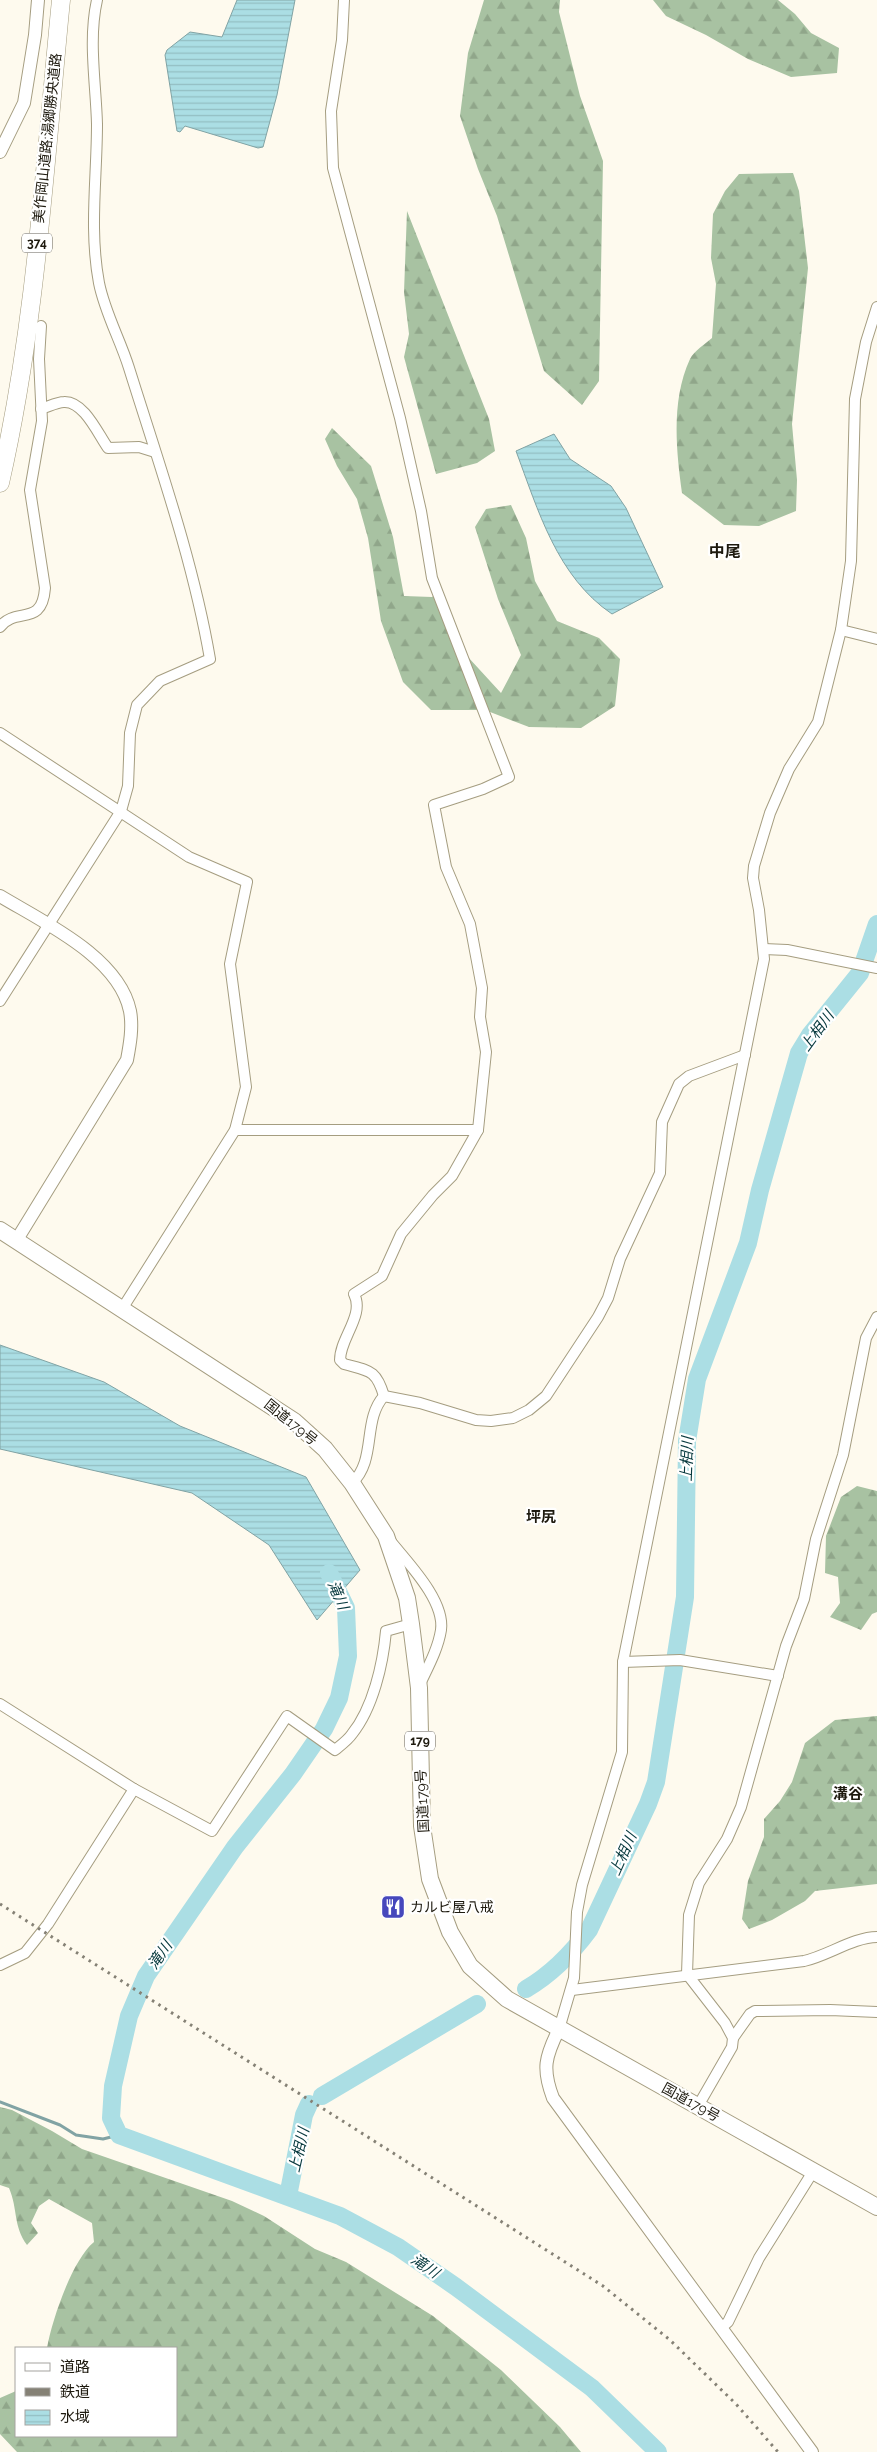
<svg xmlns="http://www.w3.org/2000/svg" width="877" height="2452" viewBox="0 0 877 2452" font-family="Raleway,'Noto Sans JP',sans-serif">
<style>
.forest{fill:url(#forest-firs)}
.water{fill:url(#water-rules);stroke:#81a3a4}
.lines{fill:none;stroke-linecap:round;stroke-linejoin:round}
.stream{stroke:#81a3a4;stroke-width:3}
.river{stroke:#abdee4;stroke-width:18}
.minor-casing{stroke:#a59d80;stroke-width:12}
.tertiary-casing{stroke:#a59d80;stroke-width:14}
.trunk-casing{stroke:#a59d80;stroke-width:18}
.motorway-casing{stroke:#a59d80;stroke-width:19}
.minor{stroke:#fff;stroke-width:10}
.tertiary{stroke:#fff;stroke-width:12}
.trunk{stroke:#fff;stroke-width:16}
.motorway{stroke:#fff;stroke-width:18}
.rail{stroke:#858175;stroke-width:3;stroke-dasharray:2.5 5;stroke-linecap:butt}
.labels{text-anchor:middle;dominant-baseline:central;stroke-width:4.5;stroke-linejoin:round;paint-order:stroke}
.shield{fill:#fff;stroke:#625f57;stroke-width:1}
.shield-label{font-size:12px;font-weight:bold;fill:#1e1a0f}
.street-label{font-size:14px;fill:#1e1a0f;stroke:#fff}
.poi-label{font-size:14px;fill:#1e1a0f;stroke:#fff;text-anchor:start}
.water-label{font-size:15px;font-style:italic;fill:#06383d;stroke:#fff}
.neighbourhood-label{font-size:15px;font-weight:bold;fill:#1e1a0f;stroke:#fff}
.quarter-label{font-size:16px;font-weight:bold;fill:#1e1a0f;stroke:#fff}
</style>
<defs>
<pattern id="forest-firs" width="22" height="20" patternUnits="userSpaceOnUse" patternTransform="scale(1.25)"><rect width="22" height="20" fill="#a8c2a2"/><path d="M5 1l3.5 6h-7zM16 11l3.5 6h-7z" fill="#90a68a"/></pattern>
<pattern id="water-rules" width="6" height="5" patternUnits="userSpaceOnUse" patternTransform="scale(1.25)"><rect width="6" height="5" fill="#abdee4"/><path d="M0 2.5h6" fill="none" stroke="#93bec2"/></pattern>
</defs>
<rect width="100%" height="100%" fill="#fefaee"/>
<g class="forest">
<path d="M484 0H560L559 12 580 96 603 161 599 381 582 405 544 371 497 216 478 169 460 116 468 53Z"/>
<path d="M653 0H778L795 14 811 33 839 48 837 73 791 77 748 59 706 35 666 16Z"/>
<path d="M793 173 799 191 808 268 792 424 797 480 796 511 759 526 724 525 682 493C676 450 671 400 690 359 694 351 705 344 712 338L716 284 711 258 713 214 725 191 739 174Z"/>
<path d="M407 211 489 419 495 451 477 463 436 474 404 357 409 334 404 292Z"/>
<path d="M332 428 371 466 393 537 404 596 432 597 438 592 468 657 501 693 521 655 498 599 475 527 486 509 511 505 526 538 535 581 557 621 599 638 620 659 615 706 581 728 529 727 485 710H431L403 682 381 621 368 538 357 499 337 466 325 439Z"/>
<path d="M857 1486 877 1491V1612L872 1614 861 1630 830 1617 840 1603 838 1577 825 1573 826 1536 841 1497Z"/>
<path d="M877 1716V1884L815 1891 805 1901 772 1920 749 1929 742 1919 748 1881 764 1837V1819L780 1801 792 1782 805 1743 835 1720Z"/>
<path d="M0 2107 12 2110 52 2131 82 2149 232 2201 264 2216 315 2249 346 2262 433 2316 501 2370 560 2427 581 2452H17L0 2434V2398L16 2391V2436H176V2348H47C52 2320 72 2260 94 2242L92 2223 49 2199 39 2206 31 2223 38 2233 27 2245C13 2226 18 2209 9 2188L0 2185Z"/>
</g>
<g class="water">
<path d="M237 0H295L277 95 263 147 258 148 185 126 180 132 177 131 165 55 167 50 190 32 222 37Z"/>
<path d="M554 434 570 459 611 486 626 508 663 587 612 614C557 577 538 510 516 451Z"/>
<path d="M0 1345 104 1382 180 1426 306 1477 360 1570 317 1620 269 1545 192 1493 0 1449Z"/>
</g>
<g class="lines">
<path class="stream" d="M0 2102 60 2125 76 2135 103 2139 119 2135"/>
<g class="river">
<path d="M329 1573 346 1608 348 1656 339 1698 324 1729 293 1774 235 1847 146 1976 129 2016 113 2086 111 2118 119 2135 340 2216 398 2247 456 2287 592 2388 658 2452"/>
<path d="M526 1989C550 1975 572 1953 589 1930L648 1804 656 1782 685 1597 687 1441 697 1379 748 1243 760 1190 799 1053 810 1035 860 973 877 924"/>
<path d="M322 2096 477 2004"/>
<path d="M288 2196 304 2115 309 2104"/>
</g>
<defs>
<g id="minor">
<path d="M344 0 342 40 331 111 333 168 400 418 421 511 432 578 509 777 483 789 434 805 446 867 470 924 482 988 480 1017 486 1052 478 1130 452 1176 433 1195 401 1234 382 1276 354 1294C365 1315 340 1338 340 1360L344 1364C369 1371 376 1369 384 1396"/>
<path d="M41 409C48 407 57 402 64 402 84 401 98 434 108 448L139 447 155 452"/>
<path d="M0 627C16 606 42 628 45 588L30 490 42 421 39 359 41 326"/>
<path d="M841 630 877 639"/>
<path d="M0 733 189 857 247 882 230 964 246 1087 235 1130 122 1309"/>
<path d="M764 949 787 950 877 968"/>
<path d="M0 1001 121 811 128 786 130 733 137 705 160 681 210 659C193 560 159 464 129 368 120 339 105 313 99 283 89 230 97 177 97 124 96 84 88 40 97 0"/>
<path d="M235 1130H478"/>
<path d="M352 1483C377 1460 362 1420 384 1396L420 1403 476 1420 491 1421 513 1418 529 1410 546 1396 598 1317 608 1298 620 1259 660 1173 662 1122 679 1084 689 1076 745 1055"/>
<path d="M392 1543C409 1564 445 1601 441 1630 438 1649 428 1667 420 1684"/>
<path d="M623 1662 680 1660 778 1676"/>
<path d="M0 1704 134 1789 212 1831 287 1716 335 1750C341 1745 348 1740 352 1734 373 1708 383 1664 386 1631L411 1624"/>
<path d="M0 1965 25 1953 48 1924 134 1789"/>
<path d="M572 1990 804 1961C827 1956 854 1937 877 1937"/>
<path d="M559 2029 574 1978 577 1912 582 1885 622 1752 623 1662 764 959 759 910 753 878 754 866 770 813 789 769 818 722 841 630 851 561 855 399 866 342 877 307"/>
<path d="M733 2038 750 2014 755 2011 830 2010 877 2012"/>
<path d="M698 2106 732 2047 733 2038 725 2023 687 1974 689 1915 699 1883 727 1839 741 1807 786 1646 804 1599 816 1539 843 1455 866 1338 877 1317"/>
<path d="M721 2328 728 2322 759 2258 814 2170"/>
</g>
<g id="tertiary">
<path d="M0 152 24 103 35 35 38 0"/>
<path d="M0 896C43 922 119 957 130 1011 133 1027 130 1044 127 1060L16 1241"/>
<path d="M559 2029C545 2057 542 2069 553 2098L812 2452"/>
</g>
<path id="trunk" d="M0 1230 294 1421 325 1449 352 1483 386 1536 407 1598 411 1624 419 1688 422 1826 430 1879 450 1932 470 1966 507 1999 877 2207"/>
<path id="motorway" d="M0 483C36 325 45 161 61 0"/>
</defs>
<use href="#minor" class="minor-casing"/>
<use href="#tertiary" class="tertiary-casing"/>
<use href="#trunk" class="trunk-casing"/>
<use href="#motorway" class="motorway-casing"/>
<use href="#minor" class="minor"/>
<use href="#tertiary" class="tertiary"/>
<use href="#trunk" class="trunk"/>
<use href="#motorway" class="motorway"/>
<path class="rail" d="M0 1904 603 2286 670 2340 736 2404 778 2452"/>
</g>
<defs>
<symbol id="restaurant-square" viewBox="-11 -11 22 22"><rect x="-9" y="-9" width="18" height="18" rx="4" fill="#4647bc" stroke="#fff"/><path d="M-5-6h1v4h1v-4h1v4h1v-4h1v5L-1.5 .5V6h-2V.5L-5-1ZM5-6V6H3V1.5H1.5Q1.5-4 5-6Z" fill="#fff"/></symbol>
</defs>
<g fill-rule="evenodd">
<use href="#restaurant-square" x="379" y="1893" width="28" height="28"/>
</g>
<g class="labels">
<g class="shield">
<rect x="22" y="233.5" width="30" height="19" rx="4"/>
<rect x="405" y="1731.5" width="30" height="19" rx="4"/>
</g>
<g class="shield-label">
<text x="37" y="243">374</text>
<text x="420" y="1741">179</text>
</g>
<g class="street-label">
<text transform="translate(47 138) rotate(-84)">美作岡山道路;湯郷勝央道路</text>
<text transform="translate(291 1422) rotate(39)">国道179号</text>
<text transform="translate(422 1801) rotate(-93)">国道179号</text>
<text transform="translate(691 2102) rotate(29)">国道179号</text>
</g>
<g class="poi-label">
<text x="410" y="1907">カルビ屋八戒</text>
</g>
<g class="water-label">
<text transform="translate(817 1031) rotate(-54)">上相川</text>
<text transform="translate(687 1459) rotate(-88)">上相川</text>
<text transform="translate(338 1595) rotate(67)">滝川</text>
<text transform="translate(623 1854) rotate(-66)">上相川</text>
<text transform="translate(160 1955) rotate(-55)">滝川</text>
<text transform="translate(299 2150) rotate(-77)">上相川</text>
<text transform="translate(425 2266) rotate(34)">滝川</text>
</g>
<g class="neighbourhood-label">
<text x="541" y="1517">坪尻</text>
<text x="848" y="1794">溝谷</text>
</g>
<g class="quarter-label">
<text x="725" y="551">中尾</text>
</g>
</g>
<rect x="15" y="2347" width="162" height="90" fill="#ffffff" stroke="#a5a39f"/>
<rect x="25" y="2363" width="25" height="8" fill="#ffffff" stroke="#a5a39f"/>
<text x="60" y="2372" font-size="15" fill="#1e1a0f">道路</text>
<rect x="25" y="2388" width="25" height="8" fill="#858175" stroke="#a5a39f"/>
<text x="60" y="2397" font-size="15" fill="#1e1a0f">鉄道</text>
<rect x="25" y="2410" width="25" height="15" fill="url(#water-rules)" stroke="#a5a39f"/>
<text x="60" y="2422" font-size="15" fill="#1e1a0f">水域</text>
</svg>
